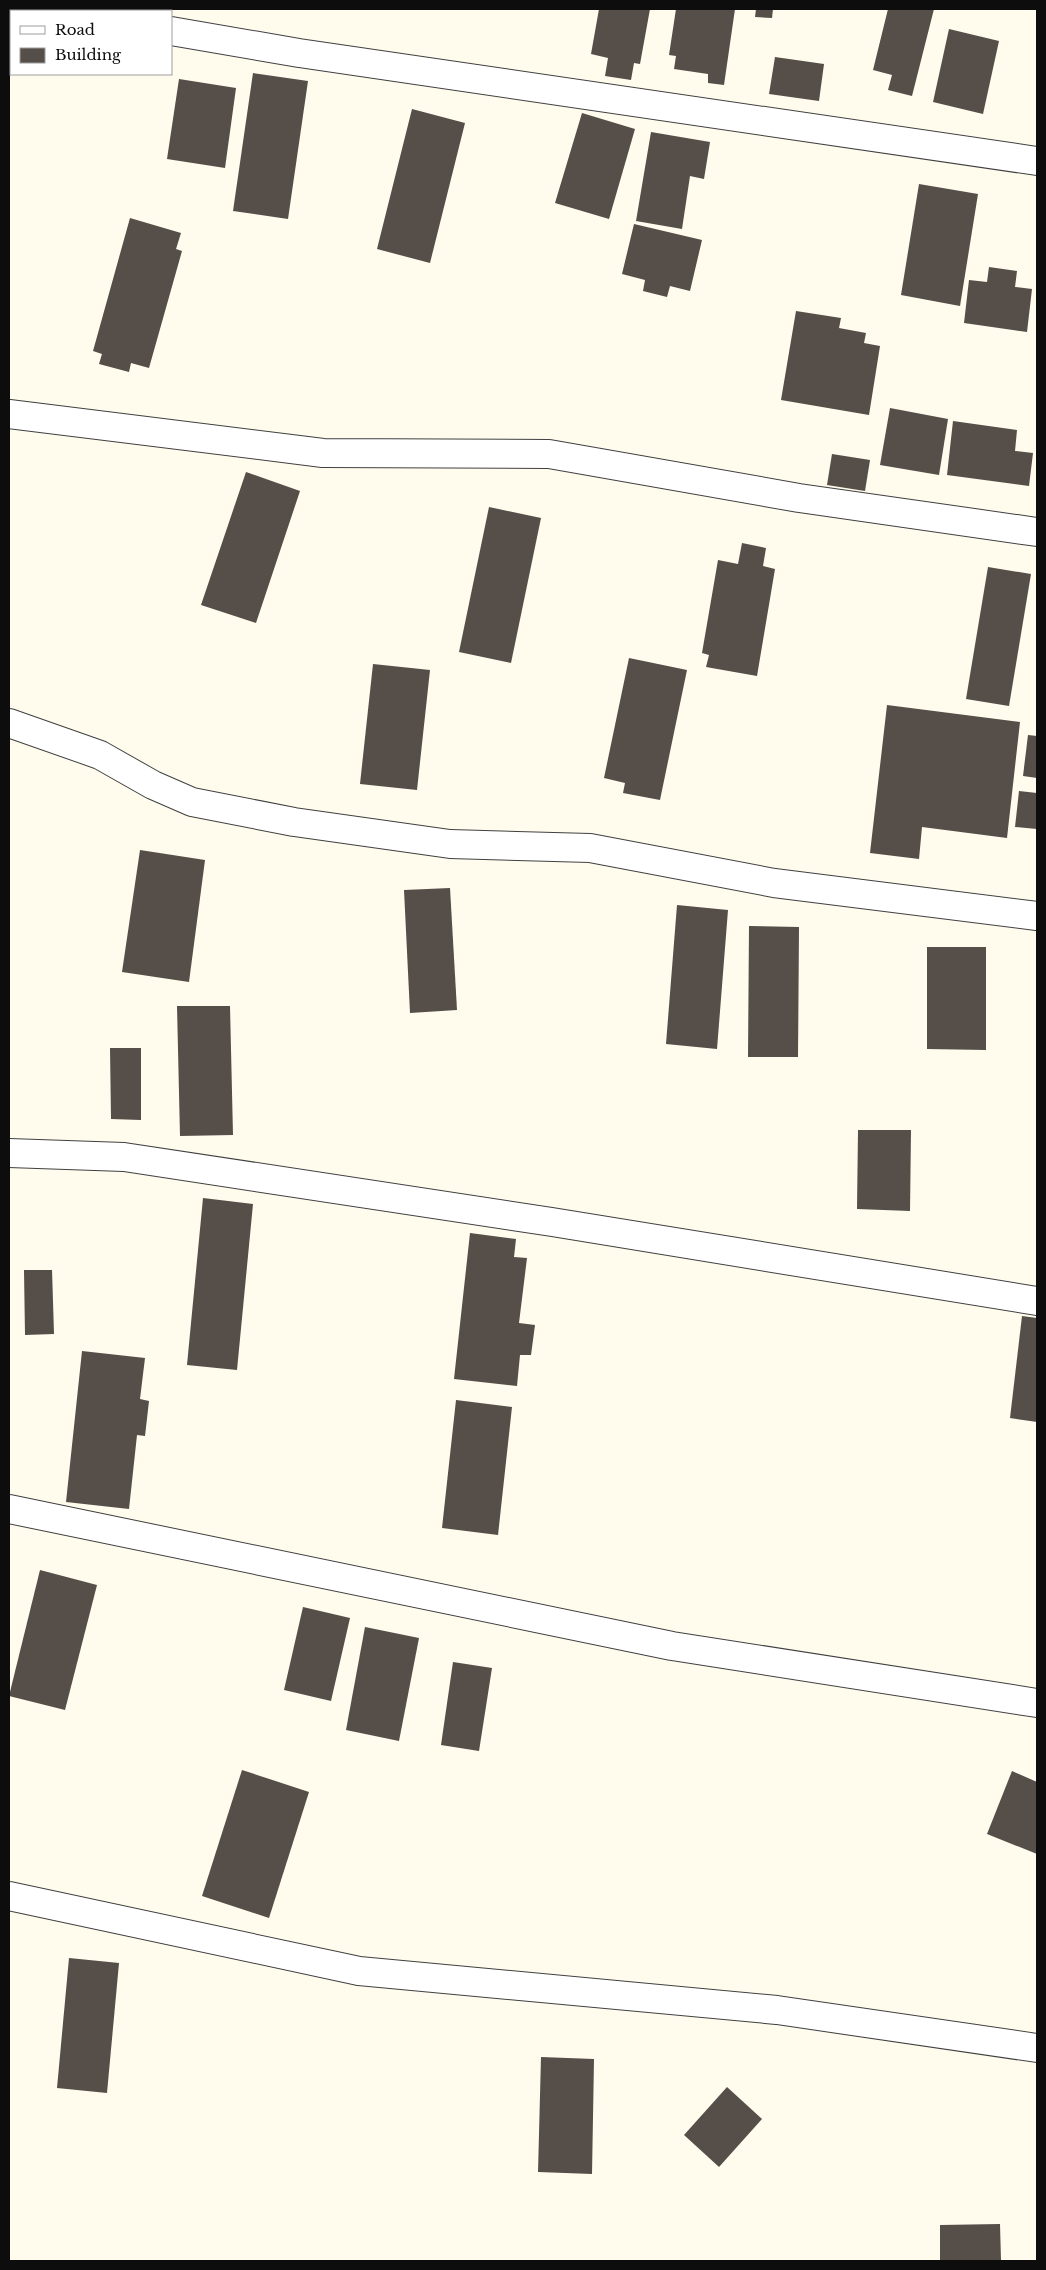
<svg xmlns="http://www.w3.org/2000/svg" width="1046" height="2270" viewBox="0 0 1046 2270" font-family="'Libre Baskerville',serif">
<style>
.building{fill:#554e49}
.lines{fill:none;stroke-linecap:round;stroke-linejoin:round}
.minor-casing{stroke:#404040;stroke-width:30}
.minor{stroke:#fff;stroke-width:28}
</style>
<rect width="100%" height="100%" fill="#fffbed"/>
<g class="building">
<path d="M599 9H650L640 64 634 63 631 80 605 76 608 58 591 54Z"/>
<path d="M676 9H735L724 85 708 83V74L674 69 676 56 669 55Z"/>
<path d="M756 9H773L772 18 755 17Z"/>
<path d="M888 9H934L912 96 888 90 892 75 873 70Z"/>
<path d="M949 29 999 41 983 114 933 102Z"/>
<path d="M775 57 824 64 819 101 769 94Z"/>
<path d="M253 73 308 81 288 219 233 211Z"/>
<path d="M179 79 236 88 225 168 167 159Z"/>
<path d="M412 109 465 123 430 263 377 249Z"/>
<path d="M582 113 635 129 609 219 555 203Z"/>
<path d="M651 132 710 142 704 179 690 176 682 229 636 221Z"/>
<path d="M919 184 978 194 960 306 901 295Z"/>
<path d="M130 218 181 233 176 249 182 251 149 368 131 363 129 372 99 364 102 354 93 351Z"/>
<path d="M634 224 702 240 690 291 670 286 667 297 643 291 645 280 622 274Z"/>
<path d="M989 267 1017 271 1015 287 1032 289 1027 332 964 323 969 280 987 282Z"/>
<path d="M796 311 841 318 839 328 866 333 864 343 880 346 869 415 781 400Z"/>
<path d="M890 408 948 419 939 475 880 465Z"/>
<path d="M953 421 1017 430 1015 451 1033 453 1029 486 947 475Z"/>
<path d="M832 454 870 460 865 491 827 485Z"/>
<path d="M246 472 300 491 256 623 201 605Z"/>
<path d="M489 507 541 518 511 663 459 652Z"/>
<path d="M742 543 766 548 763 566 775 569 757 676 706 667 709 655 702 653 718 560 738 564Z"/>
<path d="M988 567 1031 574 1009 706 966 699Z"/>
<path d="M629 658 687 670 660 800 623 793 625 783 604 778Z"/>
<path d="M373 664 430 670 417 790 360 784Z"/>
<path d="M887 705 1020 722 1007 838 922 827 919 859 870 853Z"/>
<path d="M1028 735 1037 736V778L1023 776Z"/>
<path d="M1019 791 1037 793V829L1015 827Z"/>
<path d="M140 850 205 860 189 982 122 972Z"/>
<path d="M450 888 457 1010 410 1013 404 890Z"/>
<path d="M677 905 728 910 717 1049 666 1044Z"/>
<path d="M749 926 799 927 798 1057H748Z"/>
<path d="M927 947H986V1050L927 1049Z"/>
<path d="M177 1006H230L233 1135 180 1136Z"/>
<path d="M110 1048H141V1120L111 1119Z"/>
<path d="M858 1130H911L910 1211 857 1209Z"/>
<path d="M203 1198 253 1204 237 1370 187 1365Z"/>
<path d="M470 1233 516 1239 514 1257 527 1258 519 1323 535 1325 531 1355H520L517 1386 454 1379Z"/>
<path d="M24 1270H52L54 1334 25 1335Z"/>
<path d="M1022 1316 1037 1318V1422L1010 1418Z"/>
<path d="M82 1351 145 1358 140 1399 149 1401 145 1436 137 1435 129 1509 66 1502Z"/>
<path d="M456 1400 512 1407 498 1535 442 1528Z"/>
<path d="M40 1570 97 1585 65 1710 9 1696Z"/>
<path d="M303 1607 350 1618 331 1701 284 1690Z"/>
<path d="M365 1627 419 1638 399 1741 346 1730Z"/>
<path d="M453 1662 492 1668 479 1751 441 1745Z"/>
<path d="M242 1770 309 1792 269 1918 202 1896Z"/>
<path d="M1012 1771 1037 1782V1854L987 1834Z"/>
<path d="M69 1958 119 1963 107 2093 57 2088Z"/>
<path d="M541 2057 594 2059 592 2174 538 2172Z"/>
<path d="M727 2087 762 2119 719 2167 684 2135Z"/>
<path d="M1000 2224 1001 2261H940V2225Z"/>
</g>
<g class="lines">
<defs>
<g id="minor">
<path d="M35 9 50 11"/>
<path d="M171 31 299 53 1037 161"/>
<path d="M9 414 323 453 549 454 799 498 1037 532"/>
<path d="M9 723 100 755 153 785 192 802 294 822 450 844 590 848 774 883 1037 916"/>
<path d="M9 1153 124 1157 552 1222 1037 1301"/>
<path d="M9 1509 672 1646 1037 1703"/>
<path d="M9 1896 359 1971 777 2010 1037 2048"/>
</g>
</defs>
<use href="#minor" class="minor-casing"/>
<use href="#minor" class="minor"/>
</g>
<rect width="1046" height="2270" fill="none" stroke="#0d0d0d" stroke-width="20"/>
<rect x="10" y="10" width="162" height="65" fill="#ffffff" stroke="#9e9e9e"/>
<rect x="20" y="26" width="25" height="8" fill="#ffffff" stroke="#9e9e9e"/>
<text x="55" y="35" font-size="15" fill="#0d0d0d">Road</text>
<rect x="20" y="48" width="25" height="15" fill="#554e49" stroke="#9e9e9e"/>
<text x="55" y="60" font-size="15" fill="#0d0d0d">Building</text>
</svg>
